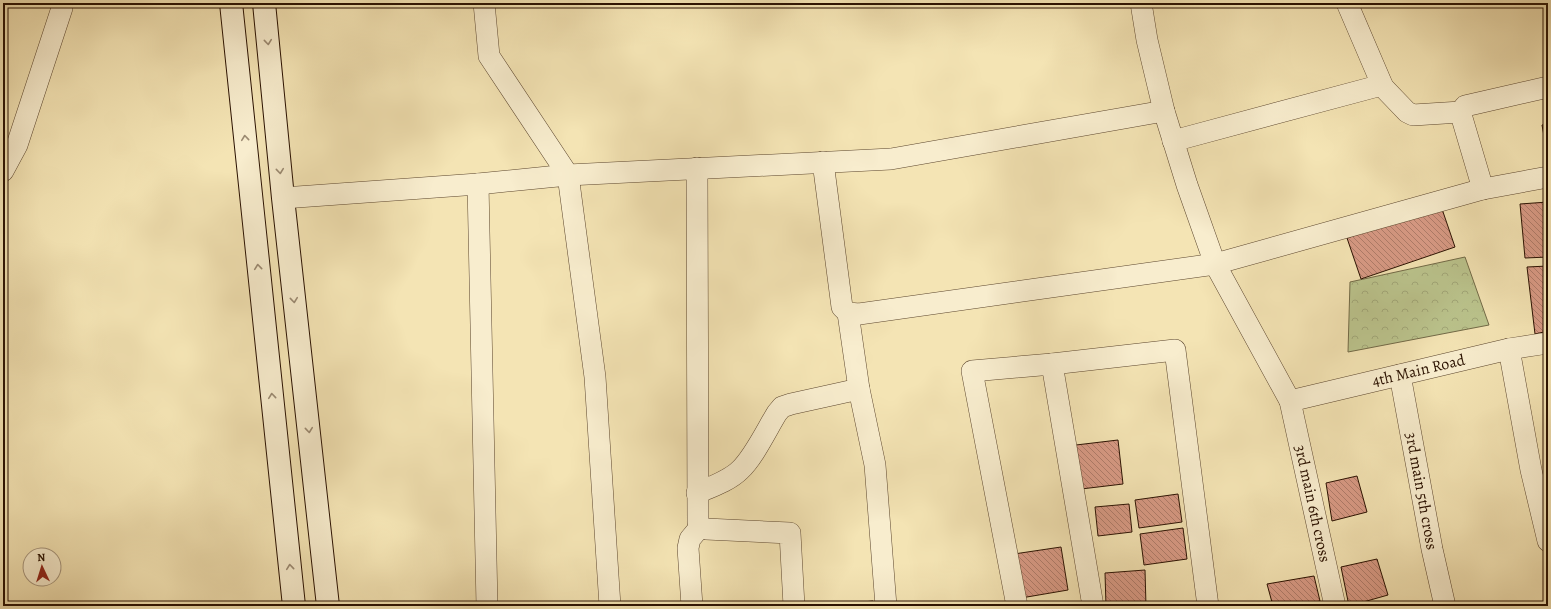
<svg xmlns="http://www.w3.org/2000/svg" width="1551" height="609" viewBox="0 0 1551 609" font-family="Alegreya,serif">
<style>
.park{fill:url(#park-crowns);stroke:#726a47}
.building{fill:url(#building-back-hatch);stroke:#2a1101}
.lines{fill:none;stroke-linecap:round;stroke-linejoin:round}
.minor-casing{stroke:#5c462e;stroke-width:22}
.secondary-casing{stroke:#2a1101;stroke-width:24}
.minor{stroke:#f8edce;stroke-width:21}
.secondary{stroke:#f8edce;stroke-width:22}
.oneway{stroke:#9b8a72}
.labels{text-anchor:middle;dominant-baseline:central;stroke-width:3;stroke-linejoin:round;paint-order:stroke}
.street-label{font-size:16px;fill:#2a1101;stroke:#f8edce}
</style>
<defs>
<pattern id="park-crowns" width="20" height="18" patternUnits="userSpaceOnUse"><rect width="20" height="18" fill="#bbc48d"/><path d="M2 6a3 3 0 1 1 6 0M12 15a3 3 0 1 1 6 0" fill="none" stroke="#a1a778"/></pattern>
<pattern id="building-back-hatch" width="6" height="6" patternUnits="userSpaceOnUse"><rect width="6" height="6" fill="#d89a85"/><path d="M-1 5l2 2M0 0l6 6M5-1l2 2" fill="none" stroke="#af7c6a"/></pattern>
</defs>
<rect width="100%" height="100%" fill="#f4e4b4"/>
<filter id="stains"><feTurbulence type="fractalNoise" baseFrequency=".005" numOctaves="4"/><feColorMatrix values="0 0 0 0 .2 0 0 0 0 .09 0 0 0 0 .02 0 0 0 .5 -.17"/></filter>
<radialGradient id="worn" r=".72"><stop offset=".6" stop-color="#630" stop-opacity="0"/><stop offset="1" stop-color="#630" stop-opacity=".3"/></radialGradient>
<path class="park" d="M1465 257 1489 325 1348 352 1350 282Z"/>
<g class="building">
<path d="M1548 124V158L1542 125Z"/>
<path d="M1548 202V257L1525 258 1520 204Z"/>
<path d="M1441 206 1455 247 1361 279 1347 238Z"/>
<path d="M1548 266V331L1535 334 1527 267Z"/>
<path d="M1544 421H1548V461H1547Z"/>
<path d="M1118 440 1123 484 1081 489 1076 445Z"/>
<path d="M1357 476 1367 512 1332 521 1326 483Z"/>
<path d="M1178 494 1182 522 1139 528 1135 500Z"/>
<path d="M1129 504 1132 532 1098 536 1095 507Z"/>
<path d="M1183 528 1187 559 1144 565 1140 534Z"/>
<path d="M1061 547 1068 590 1021 598 1014 554Z"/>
<path d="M1377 559 1388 595 1349 606 1341 567Z"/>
<path d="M1145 570 1146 606H1106L1105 573Z"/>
<path d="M1314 576 1320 601 1293 606H1273L1267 584Z"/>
<path d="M873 601V606H842V604Z"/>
<path d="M1198 603V606H1167Z"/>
</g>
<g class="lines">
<defs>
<g id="minor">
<path d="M484 3 489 56 568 175 891 159 1164 111"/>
<path id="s1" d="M1141 3 1147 40 1164 111 1187 185 1215 264 1290 401 1335 606"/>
<path d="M1347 3 1383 87"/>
<path d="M1173 141 1378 86 1383 87 1407 112 1413 115 1461 112"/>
<path d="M823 162 842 307 848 313 859 314 1215 264 1483 189 1548 177"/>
<path d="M697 168 698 522 700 527 706 529 790 533 794 606"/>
<path d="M3 171 17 145 62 8"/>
<path d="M1483 189 1462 118 1461 112 1465 106 1548 87"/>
<path d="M283 198 478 184"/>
<path d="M848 313 859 389 875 465 886 606"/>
<path d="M1509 349 1531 470 1548 541"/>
<path d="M1052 364 1175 350 1208 606"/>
<path id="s2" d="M1400 375 1432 549 1445 606"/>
<path id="s3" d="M1290 401 1509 349 1548 343"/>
<path d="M697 493C711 487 729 481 740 470 754 457 767 429 777 413L782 407 791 404 859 389"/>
<path d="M487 606 478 184 568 175 595 377 610 606"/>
<path d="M692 606 688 548 690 539 700 527"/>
<path d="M1017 606 972 371 1052 364 1093 606"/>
</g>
<g id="secondary">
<path d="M231 3 294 606"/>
<path d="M264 3 283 198 328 606"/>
</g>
</defs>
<use href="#minor" class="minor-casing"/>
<use href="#secondary" class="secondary-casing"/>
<use href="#minor" class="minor"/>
<use href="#secondary" class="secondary"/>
</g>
<defs><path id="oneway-chevron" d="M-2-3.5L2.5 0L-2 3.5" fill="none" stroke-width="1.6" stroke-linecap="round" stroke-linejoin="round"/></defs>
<g class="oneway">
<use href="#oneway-chevron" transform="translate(268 42) rotate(84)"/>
<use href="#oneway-chevron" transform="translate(245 138) rotate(-96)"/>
<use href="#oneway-chevron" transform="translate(280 171) rotate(84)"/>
<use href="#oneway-chevron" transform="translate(258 267) rotate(-96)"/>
<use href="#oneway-chevron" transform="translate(294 300) rotate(84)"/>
<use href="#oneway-chevron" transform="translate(272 396) rotate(-96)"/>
<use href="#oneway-chevron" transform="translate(309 430) rotate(84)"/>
<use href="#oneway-chevron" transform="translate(290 567) rotate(-96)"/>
</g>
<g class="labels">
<g class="street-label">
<text stroke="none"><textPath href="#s3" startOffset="132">4th Main Road</textPath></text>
<text stroke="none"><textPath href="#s2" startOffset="118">3rd main 5th cross</textPath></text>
<text stroke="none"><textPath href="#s1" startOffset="533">3rd main 6th cross</textPath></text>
</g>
</g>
<rect width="1551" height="609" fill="none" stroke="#f4e4b4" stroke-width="16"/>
<rect x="4" y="4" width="1543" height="601" fill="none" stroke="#2a1101" stroke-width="2"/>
<rect x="8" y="8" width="1535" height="593" fill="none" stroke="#2a1101"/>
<g transform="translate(42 567) rotate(356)"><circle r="19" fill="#f8edce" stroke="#a6957c"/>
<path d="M0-3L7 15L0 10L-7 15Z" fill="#8f2418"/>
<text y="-6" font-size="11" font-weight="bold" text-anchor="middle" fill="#2a1101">N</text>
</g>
<rect width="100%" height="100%" filter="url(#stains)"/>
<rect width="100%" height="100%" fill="url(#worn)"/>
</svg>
